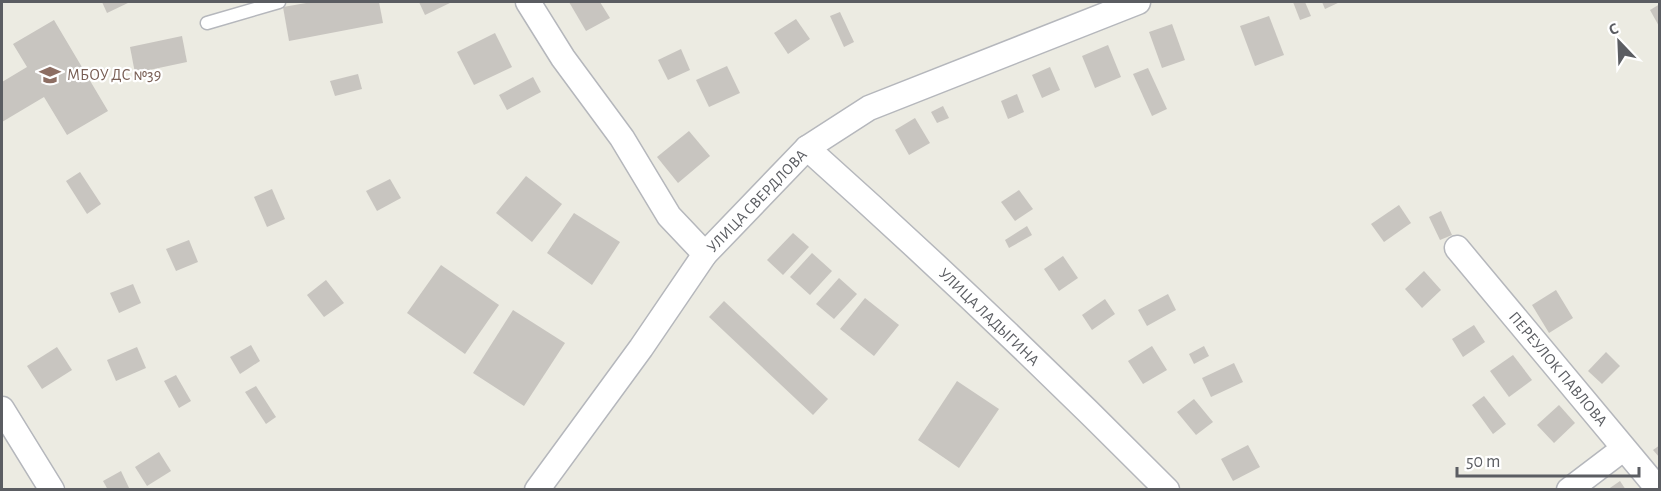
<svg xmlns="http://www.w3.org/2000/svg" width="1661" height="491" viewBox="0 0 1661 491" font-family="'Alegreya Sans',sans-serif">
<style>
.building{fill:#c8c5c0}
.lines{fill:none;stroke-linecap:round;stroke-linejoin:round}
.lane-casing{stroke:#b5b7bc;stroke-width:15}
.street-casing{stroke:#b5b7bc;stroke-width:27}
.lane{stroke:#fff;stroke-width:12}
.street{stroke:#fff;stroke-width:24}
.labels{text-anchor:middle;dominant-baseline:central;stroke-width:4.5;stroke-linejoin:round;paint-order:stroke}
.education-label{font-size:16px;fill:#785e54;stroke:#fff;text-anchor:start}
.street-label{font-size:16px;fill:#5b5d62;stroke:#fff}
</style>
<rect width="100%" height="100%" fill="#ecebe2"/>
<g class="building">
<path d="M102 2H130L107 13Z"/>
<path d="M312 2H379L383 23 289 41 283 7Z"/>
<path d="M419 2H452L425 15Z"/>
<path d="M569 2H600L610 18 586 31Z"/>
<path d="M1293 2H1305L1311 16 1300 20Z"/>
<path d="M1322 2H1340L1325 9Z"/>
<path d="M1660 4V28L1650 10Z"/>
<path d="M840 12 854 42 844 47 830 16Z"/>
<path d="M1269 16 1284 55 1255 66 1240 26Z"/>
<path d="M796 19 810 39 788 54 774 33Z"/>
<path d="M54 20 108 111 67 135 44 97 2 122V82L27 67 13 44Z"/>
<path d="M1172 24 1185 60 1162 68 1149 32Z"/>
<path d="M495 33 512 67 474 85 457 52Z"/>
<path d="M182 36 187 62 135 73 130 47Z"/>
<path d="M1108 45 1121 77 1095 88 1082 56Z"/>
<path d="M681 49 690 70 668 80 658 60Z"/>
<path d="M727 66 740 93 709 107 696 80Z"/>
<path d="M1050 67 1060 90 1042 98 1032 75Z"/>
<path d="M1148 68 1167 109 1152 116 1133 74Z"/>
<path d="M358 74 362 89 335 96 330 81Z"/>
<path d="M533 77 541 92 507 110 499 95Z"/>
<path d="M1017 94 1024 112 1008 119 1001 101Z"/>
<path d="M943 106 949 118 937 123 931 112Z"/>
<path d="M915 118 930 143 909 155 895 130Z"/>
<path d="M689 131 710 156 678 183 657 157Z"/>
<path d="M80 172 101 204 87 214 66 181Z"/>
<path d="M526 176 562 204 532 242 496 213Z"/>
<path d="M390 179 401 198 377 211 366 191Z"/>
<path d="M272 189 285 219 267 227 254 197Z"/>
<path d="M1019 190 1033 209 1015 221 1001 202Z"/>
<path d="M1399 205 1411 223 1384 242 1371 224Z"/>
<path d="M1441 211 1452 235 1440 240 1429 217Z"/>
<path d="M574 213 620 242 592 285 547 253Z"/>
<path d="M1027 226 1032 235 1009 248 1005 240Z"/>
<path d="M793 233 809 247 783 275 767 260Z"/>
<path d="M189 240 198 262 176 271 166 249Z"/>
<path d="M812 253 832 271 810 295 790 277Z"/>
<path d="M1063 256 1078 278 1059 291 1044 269Z"/>
<path d="M441 265 499 305 465 354 407 313Z"/>
<path d="M1424 271 1441 290 1422 308 1405 289Z"/>
<path d="M839 278 857 294 834 319 816 304Z"/>
<path d="M326 280 344 303 324 317 307 295Z"/>
<path d="M133 284 141 303 119 313 110 293Z"/>
<path d="M1556 290 1573 318 1549 333 1532 305Z"/>
<path d="M1168 294 1176 310 1147 326 1138 310Z"/>
<path d="M865 298 899 325 874 356 840 329Z"/>
<path d="M1105 299 1115 314 1092 330 1082 315Z"/>
<path d="M724 301 828 399 813 415 709 317Z"/>
<path d="M513 310 565 343 524 406 473 373Z"/>
<path d="M1474 325 1485 342 1463 357 1452 339Z"/>
<path d="M251 345 260 361 240 374 230 357Z"/>
<path d="M1152 346 1167 370 1143 384 1128 361Z"/>
<path d="M1204 346 1209 356 1194 364 1189 354Z"/>
<path d="M57 347 72 370 42 389 27 366Z"/>
<path d="M137 347 146 368 116 381 107 360Z"/>
<path d="M1606 352 1620 366 1602 384 1588 371Z"/>
<path d="M1513 355 1532 380 1509 397 1490 371Z"/>
<path d="M1234 363 1243 382 1211 397 1202 378Z"/>
<path d="M176 375 191 401 179 408 164 381Z"/>
<path d="M957 381 999 409 959 468 918 440Z"/>
<path d="M256 386 276 417 266 424 245 392Z"/>
<path d="M1484 396 1506 424 1493 434 1472 405Z"/>
<path d="M1194 399 1213 422 1196 435 1177 412Z"/>
<path d="M1559 405 1575 423 1554 443 1537 425Z"/>
<path d="M1248 445 1260 467 1233 481 1221 459Z"/>
<path d="M1660 445V458L1653 450Z"/>
<path d="M159 452 171 471 147 486 135 467Z"/>
<path d="M121 471 130 490H108L103 481Z"/>
<path d="M1620 481 1626 490H1607Z"/>
</g>
<g class="lines">
<defs>
<path id="lane" d="M207 23 279 2"/>
<g id="street">
<path d="M528 2 563 58 622 138 669 216 705 254"/>
<path d="M807 148C930 258 1050 372 1167 490"/>
<path d="M1457 248 1659 490"/>
<path d="M2 409 52 490"/>
<path d="M537 490 641 348 705 254 807 148 869 108 1138 2"/>
<path d="M1569 490 1623 449"/>
</g>
</defs>
<use href="#lane" class="lane-casing"/>
<use href="#street" class="street-casing"/>
<use href="#lane" class="lane"/>
<use href="#street" class="street"/>
</g>
<defs>
<symbol id="school-bare" viewBox="-9 -9 18 18"><path d="M0-5L7-2L0 1L-7-2ZM-4 1L0 2.5L4 1V4Q0 6-4 4Z" fill="#8d6e63" stroke="#fff" stroke-width="2.5" paint-order="stroke"/></symbol>
</defs>
<g fill-rule="evenodd">
<use href="#school-bare" x="35" y="60" width="30" height="30"/>
</g>
<g class="labels">
<g class="education-label">
<text x="67" y="75">МБОУ ДС №39</text>
</g>
<g class="street-label">
<text transform="translate(757 201) rotate(-46)">УЛИЦА СВЕРДЛОВА</text>
<text transform="translate(989 317) rotate(44)">УЛИЦА ЛАДЫГИНА</text>
<text transform="translate(1558 369) rotate(50)">ПЕРЕУЛОК ПАВЛОВА</text>
</g>
</g>
<rect width="1661" height="491" fill="none" stroke="#5b5d62" stroke-width="6"/>
<g transform="translate(1619 42) rotate(337)" stroke="#ffffff" stroke-width="4.5" paint-order="stroke">
<path d="M0-4.5L10 22L0 15L-10 22Z" fill="#5b5d62"/>
<text y="-9" font-size="16" font-weight="bold" text-anchor="middle" fill="#5b5d62">С</text>
</g>
<path d="M1457 467v9h182v-9" fill="none" stroke="#5b5d62" stroke-width="3"/>
<text x="1466" y="467" font-size="18" fill="#5b5d62" stroke="#ffffff" stroke-width="4.5" paint-order="stroke">50 m</text>
</svg>
